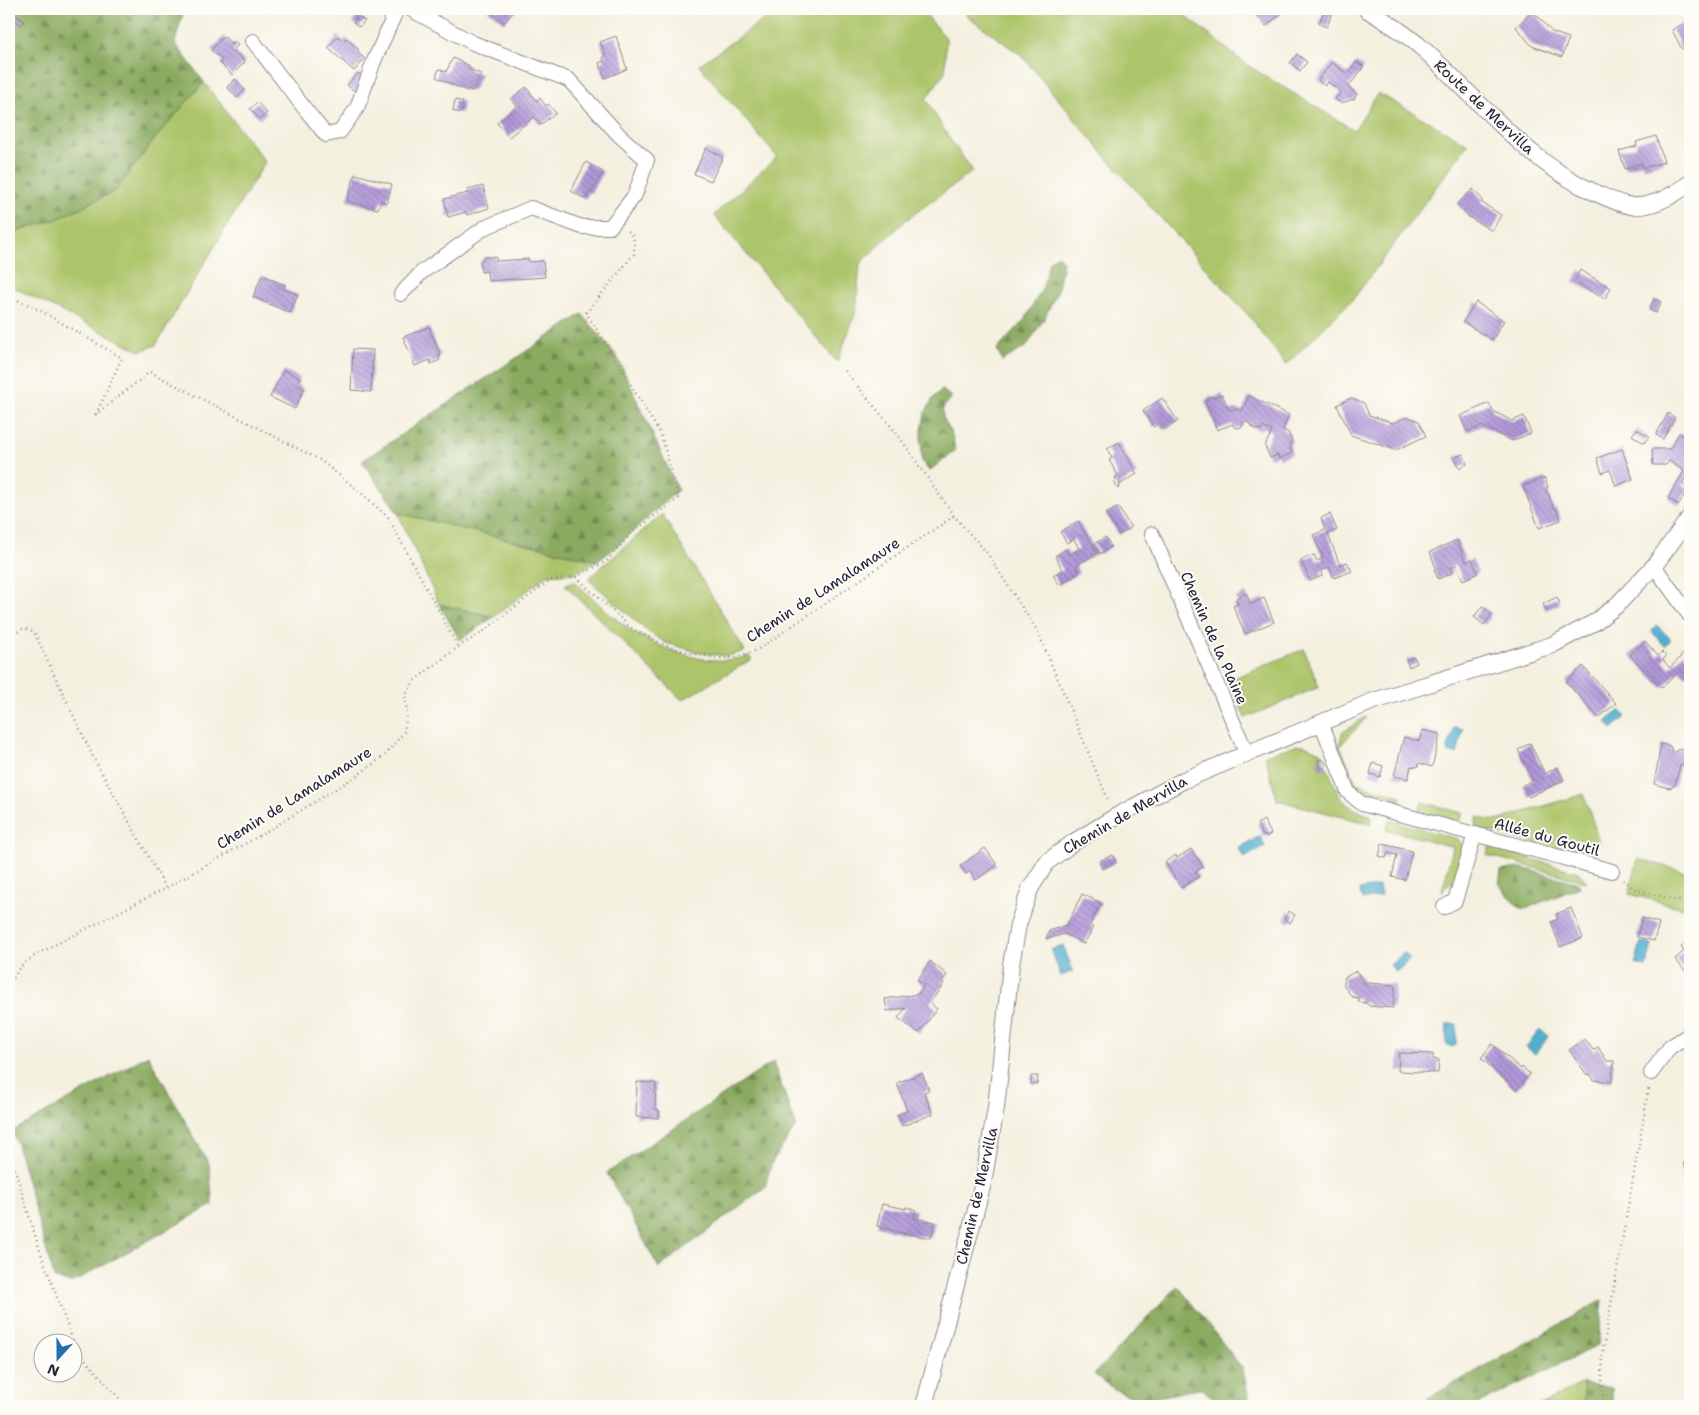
<svg xmlns="http://www.w3.org/2000/svg" width="1699" height="1415" viewBox="0 0 1699 1415" font-family="'Shantell Sans',sans-serif">
<style>
.grass{fill:#adc56b;stroke:#687453}
.forest{fill:url(#forest-firs);stroke:#56664d}
.water{fill:#51b0cf;stroke:#3a6985}
.building{fill:url(#building-back-hatch)}
.lines{fill:none;stroke-linecap:round;stroke-linejoin:round}
.minor-casing{stroke:#8b898d;stroke-width:16}
.tertiary-casing{stroke:#8b898d;stroke-width:18}
.path{stroke:#8b898d;stroke-width:2.5;stroke-dasharray:1 4;stroke-linecap:butt}
.minor{stroke:#fff;stroke-width:14}
.tertiary{stroke:#fff;stroke-width:16}
.labels{text-anchor:middle;dominant-baseline:central;stroke-width:4;stroke-linejoin:round;paint-order:stroke}
.street-label{font-size:15px;fill:#22223b;stroke:#fdfcf7}
</style>
<defs>
<pattern id="forest-firs" width="22" height="20" patternUnits="userSpaceOnUse" patternTransform="scale(1.25)"><rect width="22" height="20" fill="#8aaa5f"/><path d="M5 1l3.5 6h-7zM16 11l3.5 6h-7z" fill="#708a50"/></pattern>
<pattern id="building-back-hatch" width="6" height="6" patternUnits="userSpaceOnUse" patternTransform="scale(1.25)"><rect width="6" height="6" fill="#b298d9"/><path d="M-1 5l2 2M0 0l6 6M5-1l2 2" fill="none" stroke="#907cb1"/></pattern>
</defs>
<rect width="100%" height="100%" fill="#fdfcf7"/>
<filter id="ink" filterUnits="userSpaceOnUse"><feTurbulence type="fractalNoise" baseFrequency=".02" numOctaves="2"/><feDisplacementMap in="SourceGraphic" scale="10" xChannelSelector="R" yChannelSelector="G"/><feConvolveMatrix kernelMatrix="1 2 1 2 8 2 1 2 1" color-interpolation-filters="sRGB"/></filter>
<filter id="wash" filterUnits="userSpaceOnUse"><feTurbulence type="fractalNoise" baseFrequency=".0096" numOctaves="4" result="noise"/><feDisplacementMap in="SourceGraphic" scale="20" xChannelSelector="R" yChannelSelector="G"/><feGaussianBlur stdDeviation="1.12" result="paint"/><feColorMatrix in="noise" values="0 0 0 0 0 0 0 0 0 0 0 0 0 0 0 0 0 1.4 0 .05"/><feComposite in="paint" operator="in"/></filter>
<g filter="url(#wash)">
<rect width="100%" height="100%" fill="#f4f0df"/>
<g class="grass">
<path d="M779 9H921L946 38 945 72 926 99 949 138 973 171 906 220 860 264 856 312 837 362 714 215 777 157 699 65Z"/>
<path d="M967 9H1177L1247 65 1354 130 1378 93 1468 144 1354 298 1286 365 1249 316 1107 158 1022 56 966 15Z"/>
<path d="M204 82 265 162 156 345 140 351 9 285V234L57 219 115 191 157 136Z"/>
<path d="M398 513 598 561 574 573 547 575 494 617 439 604Z"/>
<path d="M662 514 745 651 727 656 701 653 666 643 647 631 588 579Z"/>
<path d="M574 581C592 597 609 615 629 629 635 634 643 637 649 640 681 657 715 666 749 656L752 659 682 700 565 585Z"/>
<path d="M1304 649 1319 687 1245 718 1229 680Z"/>
<path d="M1365 717 1366 718 1340 746 1356 783 1401 796 1398 808 1363 799 1352 789 1335 747 1340 745 1342 733Z"/>
<path d="M1296 745H1305L1322 753 1323 759 1317 761 1320 769 1327 767C1340 797 1339 805 1372 816L1370 824 1277 800 1265 755Z"/>
<path d="M1584 794 1598 838V844L1595 846 1576 851H1565L1475 828 1477 817C1489 820 1496 823 1508 817Z"/>
<path d="M1422 802 1463 813 1459 823 1419 813Z"/>
<path d="M1389 820 1458 839 1465 849 1458 874 1442 891 1453 847 1386 829Z"/>
<path d="M1489 847 1578 872 1587 882 1487 855Z"/>
<path d="M1638 859 1690 873V910L1629 894Z"/>
<path d="M1583 1383 1584 1406H1539Z"/>
</g>
<g class="forest">
<path d="M9 9H184L175 43 204 82 157 136 115 191 57 219 9 234Z"/>
<path d="M1058 255 1063 262 1058 290 1044 319 1026 347 1002 361 997 350 1025 319 1043 287 1049 261Z"/>
<path d="M582 314 617 356 678 490 616 547 598 561 398 513 362 461Z"/>
<path d="M942 390 952 397C935 412 945 419 952 435 954 440 954 446 955 451L929 471 922 461 921 436 925 413 934 397Z"/>
<path d="M439 604 494 617 460 640Z"/>
<path d="M1522 868 1579 883 1580 887 1524 909 1519 907 1499 885 1501 870Z"/>
<path d="M148 1055 209 1164 213 1205 71 1283 54 1278 13 1131Z"/>
<path d="M773 1062 796 1126 772 1162 765 1187 659 1268 607 1173Z"/>
<path d="M1178 1286 1243 1369 1250 1406H1223L1201 1388C1182 1391 1150 1402 1131 1396 1117 1392 1104 1383 1094 1374Z"/>
<path d="M1603 1300 1598 1345 1474 1406H1414Z"/>
<path d="M1583 1383 1612 1388 1613 1406H1584Z"/>
</g>
<g class="water">
<path d="M1657 625 1671 639 1665 646 1651 631Z"/>
<path d="M1620 710 1626 717 1612 729 1606 722Z"/>
<path d="M1454 727 1463 729 1457 754 1447 752Z"/>
<path d="M1260 836 1265 846 1244 858 1239 848Z"/>
<path d="M1379 886 1381 896 1362 900 1360 890Z"/>
<path d="M1641 942 1652 945 1646 967 1635 964Z"/>
<path d="M1063 945 1073 971 1061 976 1051 950Z"/>
<path d="M1404 953 1410 959 1396 972 1390 965Z"/>
<path d="M1447 1024H1457L1456 1045 1452 1047 1446 1044Z"/>
<path d="M1540 1030 1549 1036 1535 1054 1526 1047Z"/>
</g>
<g id="blocks">
<g class="building">
<path d="M487 9H516L504 23Z"/>
<path d="M1252 9H1279L1282 13 1266 26Z"/>
<path d="M9 10 24 21 21 25 9 16Z"/>
<path d="M1324 10 1332 13 1327 27 1319 24Z"/>
<path d="M1533 11 1552 32 1569 38 1562 57 1532 46 1516 27Z"/>
<path d="M358 16 365 21 359 27 353 22Z"/>
<path d="M1690 20V45L1682 49 1672 30Z"/>
<path d="M224 36 232 45 234 42 238 45 233 50 245 62 232 75 220 63 222 60 211 50Z"/>
<path d="M338 36 343 41 346 38 359 50 357 52 365 59 354 71 328 48Z"/>
<path d="M616 36 627 69 605 78 599 63 604 61 603 57 606 56 600 42Z"/>
<path d="M1297 54 1307 62 1300 71 1290 63Z"/>
<path d="M453 58 470 66 468 69 481 74 473 91 468 89 467 91 436 77 439 69 446 72Z"/>
<path d="M1332 62 1346 73H1349L1356 62 1364 67 1348 87 1357 94 1354 99 1341 103 1335 99 1341 92 1328 82 1325 86 1318 80Z"/>
<path d="M358 73 364 79 357 93 347 85Z"/>
<path d="M235 79 245 90 237 98 227 87Z"/>
<path d="M526 87 537 101 540 98 546 106 548 104 556 113 540 125 534 117 509 137 497 123 517 106 511 99Z"/>
<path d="M455 100 463 102 461 113 453 111Z"/>
<path d="M257 102 267 113 260 119 250 109Z"/>
<path d="M1656 136 1664 162 1643 168 1642 163 1625 169 1619 151 1637 146 1636 142Z"/>
<path d="M706 148 723 157 711 181 694 174Z"/>
<path d="M586 162 603 172 591 193 589 192 585 199 571 191Z"/>
<path d="M355 174 392 184 387 203 381 201 378 209 347 201Z"/>
<path d="M483 186 489 208 467 215 466 212 448 217 444 199 468 193 467 190Z"/>
<path d="M1473 189 1483 200 1481 202 1501 215 1492 231 1469 217 1457 204Z"/>
<path d="M484 257H496V261L529 259V262L543 261 545 277 488 281 487 271 481 272 480 262Z"/>
<path d="M1580 270 1611 288 1605 299 1574 282Z"/>
<path d="M262 275 285 285 284 289 298 295 290 313 253 297Z"/>
<path d="M1654 299 1661 302 1656 313 1649 310Z"/>
<path d="M1476 302 1504 321 1492 340 1463 322Z"/>
<path d="M429 327 441 356H438L440 360 431 364 430 360 415 366 403 337Z"/>
<path d="M353 349 373 350 371 392 351 390Z"/>
<path d="M284 370 300 378 297 385 304 389 295 409 270 397Z"/>
<path d="M1222 394 1229 410 1237 409 1242 411 1249 396 1289 415 1283 428 1284 431 1288 432 1292 441 1290 445 1292 453 1279 459 1278 455 1270 458 1265 446 1272 431 1262 427 1261 430 1256 429 1250 425 1251 424 1244 421 1242 427 1238 428 1234 427 1233 424 1217 430 1205 401 1211 396 1213 398Z"/>
<path d="M1162 398 1178 421 1164 430 1159 423 1154 427 1143 411Z"/>
<path d="M1351 398 1364 403 1369 415 1393 423 1407 417 1419 421 1426 436 1396 450 1351 435 1337 405Z"/>
<path d="M1489 403 1493 411 1512 421 1524 416 1531 433 1512 441 1482 426 1467 432 1460 416Z"/>
<path d="M1668 413 1675 418 1663 439 1656 435Z"/>
<path d="M1637 429 1649 437 1644 443 1632 435Z"/>
<path d="M1679 433 1690 440V474L1688 473 1682 484 1688 488 1679 505 1668 498 1684 471 1669 461 1666 465H1653L1652 449H1670Z"/>
<path d="M1119 442 1137 474 1119 485 1120 487 1118 489 1114 482 1116 480 1115 477 1118 476 1109 460 1112 458 1107 449Z"/>
<path d="M1622 449 1633 479 1616 486 1610 470 1602 473 1597 458Z"/>
<path d="M1463 454 1467 464 1459 468 1455 457Z"/>
<path d="M1545 478 1548 487 1546 488 1554 509 1556 508 1561 520 1539 528 1523 486Z"/>
<path d="M1118 507 1131 528 1119 535 1106 514Z"/>
<path d="M1330 514 1337 530 1328 534 1340 565 1347 562 1352 571 1334 578 1329 567 1321 571 1322 576 1310 581 1301 560 1314 555 1317 561 1323 558 1313 535 1325 530 1321 518Z"/>
<path d="M1078 521 1097 553 1076 566 1079 573 1059 585 1053 575 1063 570 1055 556 1066 549 1069 555 1079 549 1074 539 1067 543 1060 532Z"/>
<path d="M1106 537 1111 547 1100 554 1094 544Z"/>
<path d="M1457 540 1466 562 1472 559 1478 573 1463 580 1456 565 1450 568 1452 573 1438 579 1434 569 1436 568 1430 552Z"/>
<path d="M1246 593 1251 604 1264 598 1274 622 1245 634 1233 606 1238 604 1236 598Z"/>
<path d="M1557 597 1560 604 1546 610 1543 604Z"/>
<path d="M1482 606 1492 614 1484 625 1474 617Z"/>
<path d="M1645 641 1658 656 1662 652 1666 656 1663 660 1670 668 1684 653 1690 659V672L1686 676 1680 670 1662 688 1630 655Z"/>
<path d="M1414 657 1417 663 1409 667 1406 660Z"/>
<path d="M1583 666 1616 703 1599 718 1566 682Z"/>
<path d="M1422 730 1440 734 1432 767 1419 763 1418 767 1411 766 1408 779 1394 776 1404 737 1419 741Z"/>
<path d="M1530 743 1545 774 1557 767 1564 780 1529 797 1523 785 1533 780 1518 750Z"/>
<path d="M1661 744 1670 746 1673 753 1679 749 1687 751 1685 763 1680 765 1675 785 1670 788 1654 784Z"/>
<path d="M1323 759 1327 767 1321 769 1317 761Z"/>
<path d="M1373 763 1383 766 1380 777 1370 774Z"/>
<path d="M1264 820 1271 834 1266 837 1265 835 1263 836 1257 824Z"/>
<path d="M1382 844 1412 851 1405 880 1392 877 1397 855 1388 853 1386 858 1379 856Z"/>
<path d="M985 848 997 865 976 880 970 871 966 874 960 866Z"/>
<path d="M1191 849 1203 867 1195 872 1199 877 1181 888 1165 862 1176 855 1177 858Z"/>
<path d="M1113 855 1116 862 1102 869 1099 861Z"/>
<path d="M1082 894 1101 903 1090 925 1093 928 1084 944 1065 934 1046 939 1049 931 1067 925Z"/>
<path d="M1571 908 1583 938 1560 947 1551 922 1558 919 1556 914Z"/>
<path d="M1289 911 1295 915 1290 923 1284 919Z"/>
<path d="M1642 918 1659 923 1654 941 1637 937Z"/>
<path d="M1690 940V977L1675 959 1684 951 1681 947Z"/>
<path d="M930 961 947 975 942 982 944 983 930 1003 937 1009 919 1033 898 1018 906 1008 887 1011 885 999 918 994 924 985 917 980Z"/>
<path d="M1356 971 1365 984 1367 983 1395 985 1393 1008 1369 1006 1366 1003 1358 1002 1359 998 1352 997 1344 986V978Z"/>
<path d="M1585 1039 1593 1050 1598 1047 1607 1061H1614L1612 1082 1594 1080 1590 1074 1587 1075 1569 1050Z"/>
<path d="M1492 1044 1521 1069 1522 1067 1530 1074 1516 1090 1481 1058Z"/>
<path d="M1399 1053 1433 1054V1059L1439 1060 1438 1073 1398 1071Z"/>
<path d="M922 1073 929 1090 924 1092 933 1114 902 1126 897 1115 907 1111 897 1083Z"/>
<path d="M1031 1076H1038L1037 1084H1031Z"/>
<path d="M637 1082 656 1083 655 1109 659 1110V1118L636 1117Z"/>
<path d="M1690 1160V1178L1683 1163Z"/>
<path d="M882 1204 906 1209V1207L916 1210 914 1218 935 1222 931 1238 901 1233 877 1226Z"/>
</g>
</g>
</g>
<g filter="url(#ink)">
<use href="#blocks" fill-opacity="0" stroke="#8b898d" stroke-width="1"/>
<g class="lines">
<defs>
<g id="minor">
<path d="M253 41 302 105 326 135 340 132 357 108 374 61 397 9"/>
<path d="M401 294 422 272 484 228 531 208 582 227H610L635 195 647 160 619 135 569 80 473 43 410 9"/>
<path d="M1152 534 1247 754"/>
<path d="M1654 566 1690 616"/>
<path d="M1321 722 1348 792 1362 804 1612 871"/>
<path d="M1444 907 1455 901 1475 834"/>
<path d="M1651 1073 1670 1047 1690 1034"/>
</g>
<g id="tertiary">
<path d="M1366 9C1386 21 1405 33 1422 48 1478 98 1526 162 1596 193 1607 198 1619 204 1631 206 1652 208 1674 195 1690 183"/>
<path d="M924 1406 983 1183 996 1108 1011 965 1018 925 1030 889 1047 862 1074 842 1115 817 1184 780 1371 702 1552 645 1595 622 1616 606 1654 566 1690 517"/>
</g>
</defs>
<use href="#minor" class="minor-casing"/>
<use href="#tertiary" class="tertiary-casing"/>
<g class="path">
<path d="M9 296 41 311 122 358 96 414"/>
<path d="M845 371 898 435 954 516 987 553 1038 632 1109 802"/>
<path d="M95 415 150 372 320 460 359 491 388 517 458 647"/>
<path d="M576 577 607 561 630 534 679 498 661 435 607 345 586 313 634 254V240L630 232 625 230"/>
<path d="M9 637 24 628 34 632 93 757 166 888"/>
<path d="M1623 880 1637 890 1690 904"/>
<path d="M9 987 19 968 37 954 166 888 266 832 358 775 385 755 404 732 407 714 405 696 414 681 458 647 480 634 550 580 576 577 632 629 667 646 693 654 720 658 738 657 757 650 954 516"/>
<path d="M9 1139 13 1163 39 1248 76 1349 126 1406"/>
<path d="M1603 1406 1602 1374 1603 1350 1649 1087"/>
</g>
<use href="#minor" class="minor"/>
<use href="#tertiary" class="tertiary"/>
</g>
</g>
<g class="labels">
<g class="street-label">
<text transform="translate(1484 107) rotate(43)">Route de Mervilla</text>
<text transform="translate(823 590) rotate(-33)">Chemin de Lamalamaure</text>
<text transform="translate(1214 638) rotate(66)">Chemin de la Plaine</text>
<text transform="translate(294 798) rotate(-32)">Chemin de Lamalamaure</text>
<text transform="translate(1125 815) rotate(-30)">Chemin de Mervilla</text>
<text transform="translate(1547 837) rotate(15)">Allée du Goutil</text>
<text transform="translate(977 1196) rotate(-77)">Chemin de Mervilla</text>
</g>
</g>
<rect width="1699" height="1415" fill="none" stroke="#fdfcf7" stroke-width="30"/>
<g transform="translate(58 1358) rotate(201)"><circle r="24" fill="#fdfcf7" stroke="#a5a5ac"/>
<path d="M0-4L9 19L0 12L-9 19Z" fill="#1f6fb2"/>
<text y="-8" font-size="14" font-weight="bold" text-anchor="middle" fill="#22223b">N</text>
</g>
</svg>
